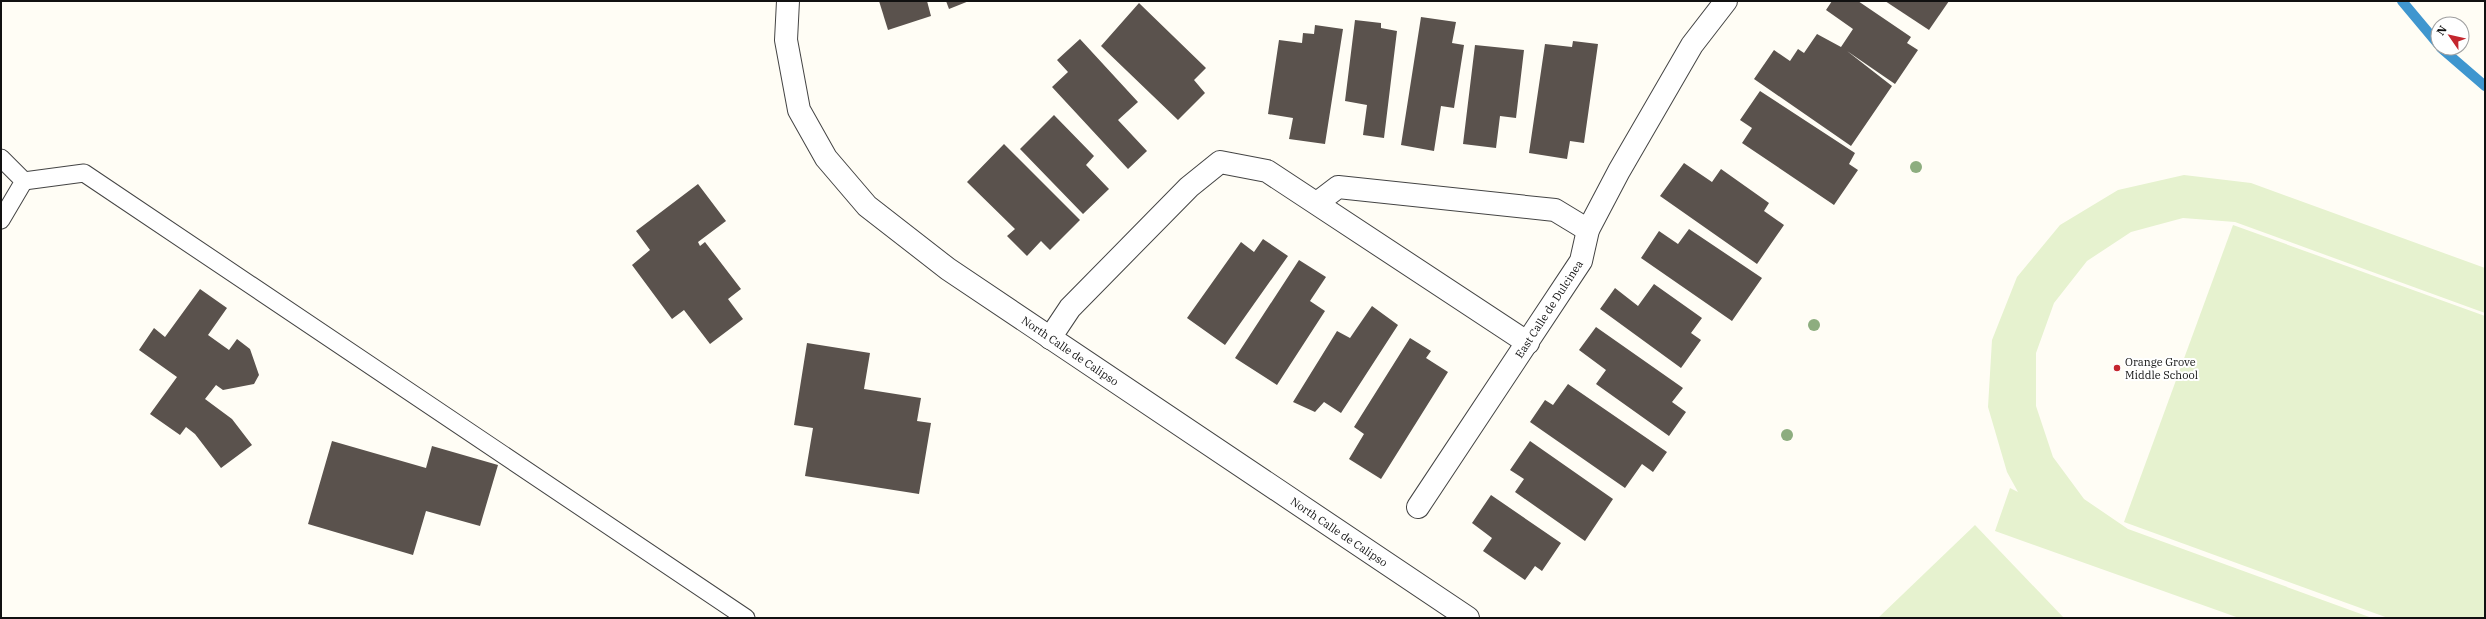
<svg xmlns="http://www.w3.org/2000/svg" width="2486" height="619" viewBox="0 0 2486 619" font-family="'IBM Plex Serif',serif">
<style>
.pitch{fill:#e6f2cf}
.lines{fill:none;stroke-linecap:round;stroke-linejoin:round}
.stream{stroke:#3f96cf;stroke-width:10}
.building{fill:#5a524d}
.service-casing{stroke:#444;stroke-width:19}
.minor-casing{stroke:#444;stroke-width:24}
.service{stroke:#fff;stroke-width:17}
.minor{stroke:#fff;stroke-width:22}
.tree{fill:#8dad7f}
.poi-dot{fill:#c4262e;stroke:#fff;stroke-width:1.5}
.labels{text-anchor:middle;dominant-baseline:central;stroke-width:4;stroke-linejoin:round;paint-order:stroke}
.street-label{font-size:11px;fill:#111;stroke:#fff}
.poi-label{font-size:11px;fill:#111;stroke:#fff;text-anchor:start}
</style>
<rect width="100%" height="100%" fill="#fffdf5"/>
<g class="pitch">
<path d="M2184 175 2251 183 2485 268V313L2235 222 2183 218 2131 232 2087 261 2054 303 2036 353V406L2053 457 2084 499 2128 529 2372 618H2239L1995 531 2010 488 2018 492 2007 472 1988 407 1992 340 2017 277 2060 225 2118 190Z"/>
<path d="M2233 225 2485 316V618H2388L2124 522Z"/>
<path d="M1975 525 2064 618H1878Z"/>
</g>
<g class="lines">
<g class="stream">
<path d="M2402 1 2438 44"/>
<path d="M2441 48 2485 86"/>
</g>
</g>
<g class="building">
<path d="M879 1H927L931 16 888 30Z"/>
<path d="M946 1H969L949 9Z"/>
<path d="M1832 1H1858L1911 37 1907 43 1918 50 1895 84 1847 51 1892 86 1851 146 1754 79 1774 50 1790 61 1798 49 1804 53 1817 34 1841 47 1853 29 1826 10Z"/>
<path d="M1885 1H1949L1929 30Z"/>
<path d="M1139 3 1206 68 1194 80 1205 93 1178 120 1101 46Z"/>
<path d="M1421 17 1456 22 1452 43 1464 45 1454 108 1441 106 1434 151 1401 145Z"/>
<path d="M1355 20 1381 23V28L1397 31 1384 138 1363 135 1367 105 1345 101Z"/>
<path d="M1315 25 1343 29 1325 144 1289 139 1293 118 1268 114 1279 40 1302 43 1303 33 1314 34Z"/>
<path d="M1080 39 1138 102 1118 120 1147 151 1128 169 1052 87 1068 72 1057 60Z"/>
<path d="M1573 41 1598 44 1584 143 1570 141 1567 159 1529 153 1545 44 1572 47Z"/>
<path d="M1475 45 1524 50 1516 118 1500 116 1496 148 1463 144Z"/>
<path d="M1760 91 1855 153 1849 164 1858 170 1834 205 1742 143 1752 128 1740 120Z"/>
<path d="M1054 115 1094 156 1086 165 1109 189 1083 214 1020 149Z"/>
<path d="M1004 144 1080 220 1050 250 1041 241 1027 256 1007 236 1015 229 967 182Z"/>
<path d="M1684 163 1712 182 1721 169 1769 203 1764 211 1784 225 1757 264 1660 196Z"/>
<path d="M698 184 726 221 698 242 700 246 705 242 741 289 728 299 743 319 710 344 684 310 672 319 632 265 650 250 636 231Z"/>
<path d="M1689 229 1762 278 1732 321 1641 258 1659 231 1678 244Z"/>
<path d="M1263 239 1288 256 1225 345 1187 318 1241 242 1254 252Z"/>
<path d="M1299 260 1326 277 1310 301 1325 311 1277 385 1235 358Z"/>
<path d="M1654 284 1702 318 1691 333 1701 340 1681 368 1600 309 1615 288 1638 306Z"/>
<path d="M200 289 227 308 208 335 229 350 237 339 250 349 259 375 254 384 223 390 216 385 205 399 232 419 252 445 221 468 195 434 186 427 180 435 150 414 177 377 139 350 154 328 165 337Z"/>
<path d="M1372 306 1398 325 1341 413 1324 402 1315 412 1293 402 1337 331 1350 338Z"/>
<path d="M1596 327 1683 388 1672 402 1686 412 1669 436 1596 384 1606 370 1579 350Z"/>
<path d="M1410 338 1431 351 1426 358 1448 372 1381 479 1349 459 1364 434 1354 427Z"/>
<path d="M807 343 870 353 864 389 921 398 917 421 931 423 919 494 805 476 813 428 794 425Z"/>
<path d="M1568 384 1667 452 1653 472 1642 464 1625 488 1530 422 1545 400 1553 405Z"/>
<path d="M332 441 426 468 432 446 498 465 480 526 426 511 413 555 308 524Z"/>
<path d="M1530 441 1613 499 1585 541 1515 492 1524 479 1510 470Z"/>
<path d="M1491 495 1561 543 1542 571 1535 566 1525 580 1483 551 1492 538 1472 523Z"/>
</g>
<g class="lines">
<defs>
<g id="service">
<path d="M1 158 24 181 1 220"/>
<path d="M24 181 84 173 746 618"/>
</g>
<g id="minor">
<path d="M788 1 786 40 799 110 826 158 867 206 948 269 1468 618"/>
<path d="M1317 203 1338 187 1555 210 1588 230"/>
<path d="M1050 338 1070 308 1189 187 1220 162 1267 171 1528 343"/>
<path d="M1418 507 1581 261 1588 230 1619 171 1692 45 1726 1"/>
</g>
</defs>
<use href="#service" class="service-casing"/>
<use href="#minor" class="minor-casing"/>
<use href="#service" class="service"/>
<use href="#minor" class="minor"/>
</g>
<g class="tree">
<circle cx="1916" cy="167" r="6"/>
<circle cx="1814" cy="325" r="6"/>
<circle cx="1787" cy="435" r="6"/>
</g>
<circle class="poi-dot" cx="2117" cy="368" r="4"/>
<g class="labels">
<g class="street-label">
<text transform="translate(1549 309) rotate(-57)">East Calle de Dulcinea</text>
<text transform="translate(1070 351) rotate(34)">North Calle de Calipso</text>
<text transform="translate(1339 532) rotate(34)">North Calle de Calipso</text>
</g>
<g class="poi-label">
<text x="2125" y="362">Orange Grove<tspan x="2125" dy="13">Middle School</tspan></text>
</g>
</g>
<rect width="2486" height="619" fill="none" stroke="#111111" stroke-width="4"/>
<g transform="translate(2450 36) rotate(304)"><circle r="19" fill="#ffffff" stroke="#a0a0a0"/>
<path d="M0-3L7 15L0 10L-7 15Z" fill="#c4262e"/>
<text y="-6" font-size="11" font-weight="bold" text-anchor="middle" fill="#111111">N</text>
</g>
</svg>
